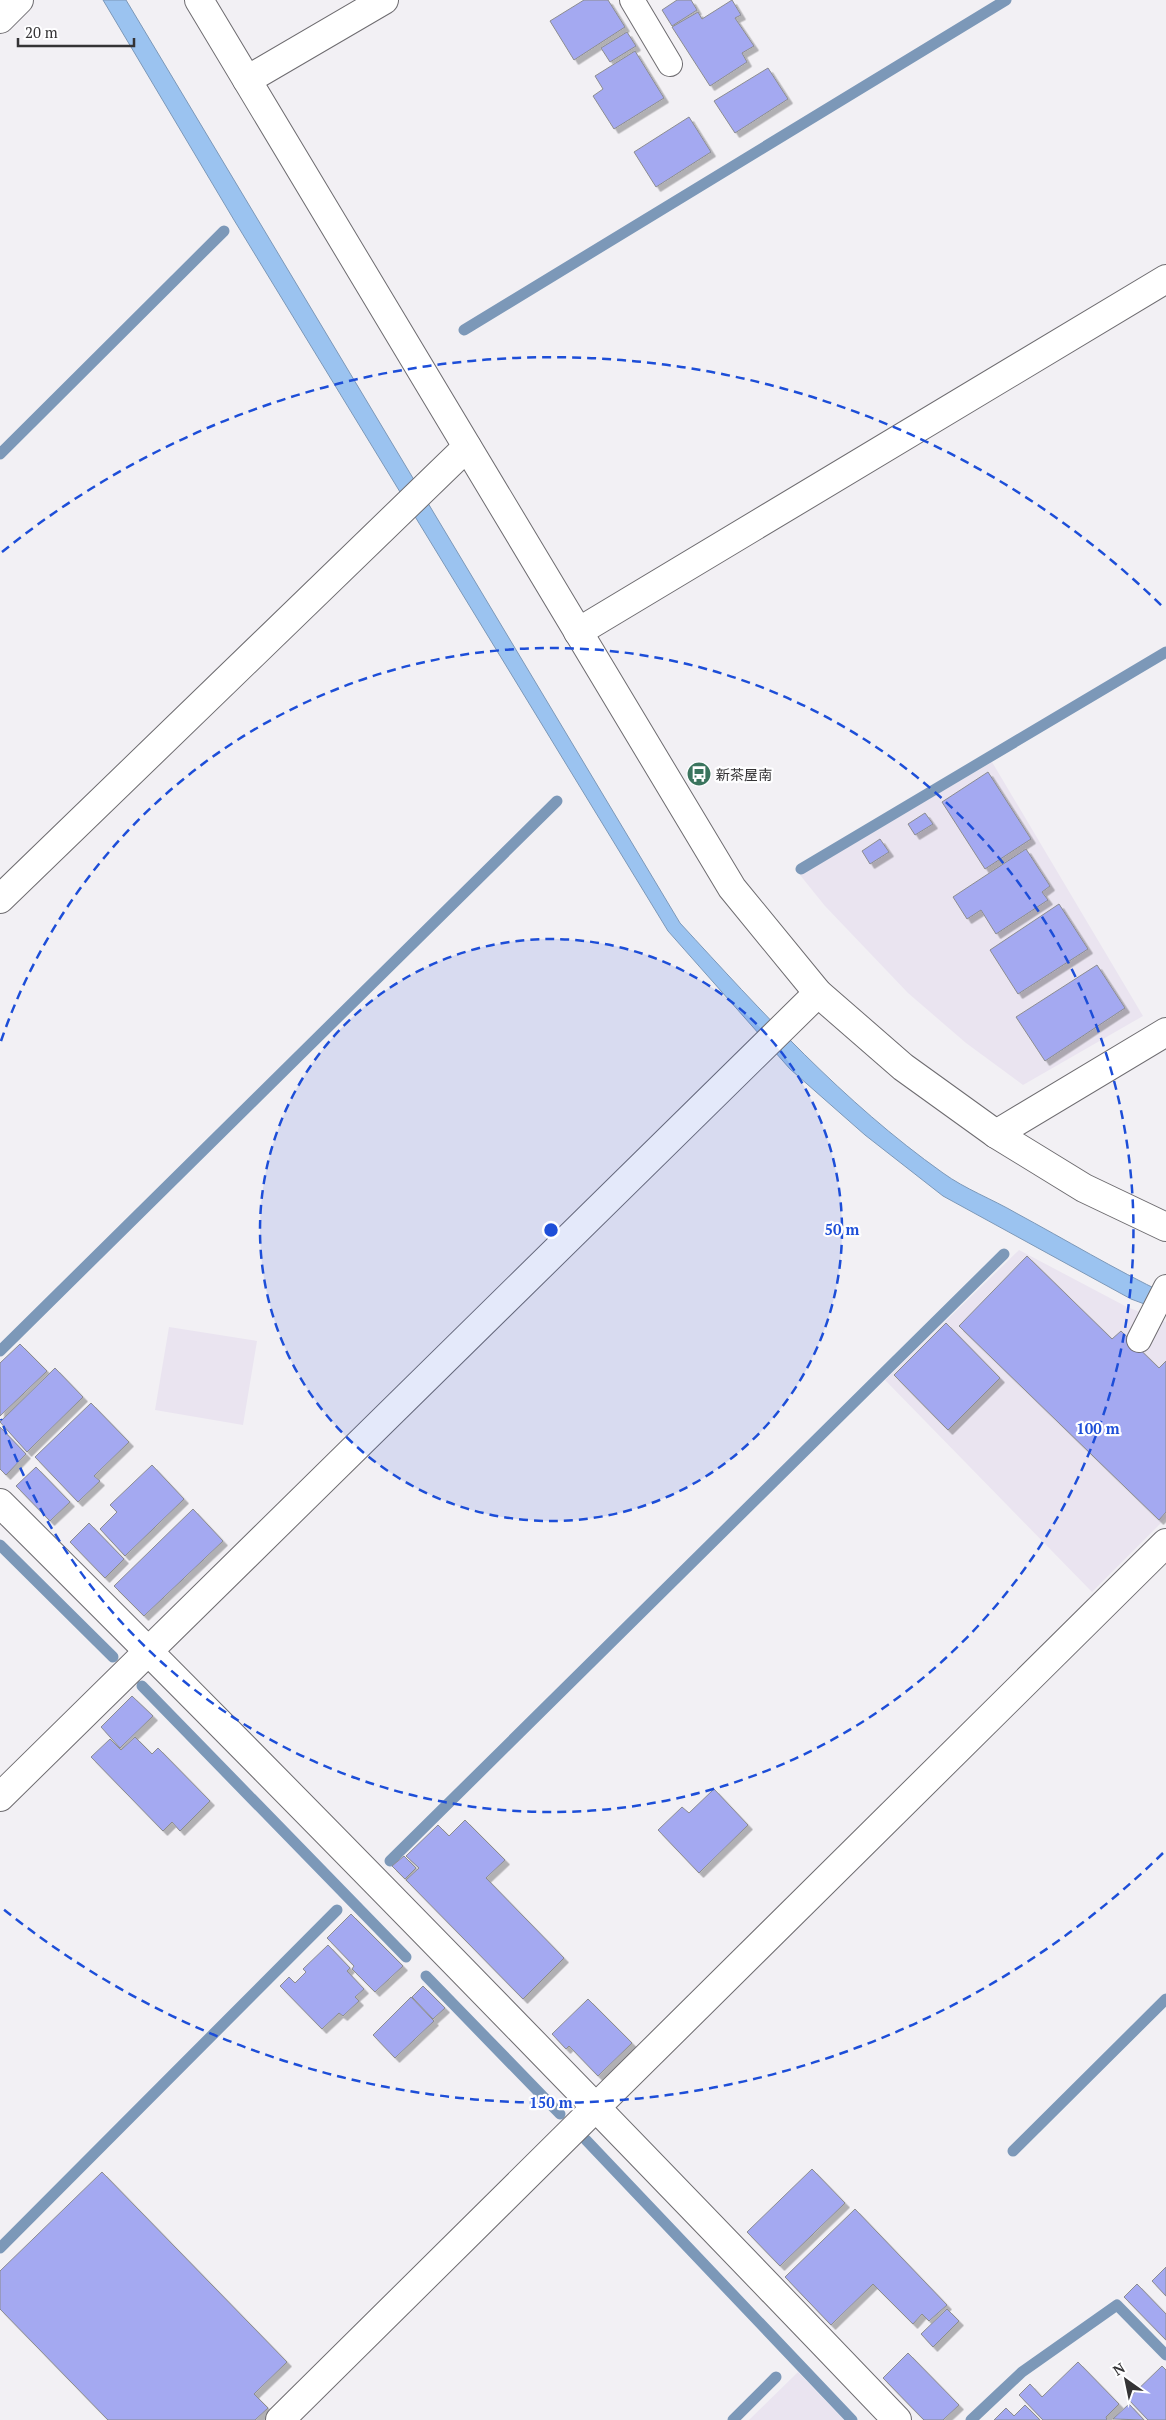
<svg xmlns="http://www.w3.org/2000/svg" width="1166" height="2420" viewBox="0 0 1166 2420" font-family="'PT Serif','Noto Sans JP',serif">
<style>
.built{fill:#eae4f0}
.water{fill:#9bc3f0;stroke:#7c98b8}
.lines{fill:none;stroke-linecap:round;stroke-linejoin:round}
.stream{stroke:#7c98b8;stroke-width:11}
.building{fill:#a4a9f1;stroke:#8b8c90;filter:url(#shadow)}
.service-casing{stroke:#6e6c70;stroke-width:26}
.minor-casing{stroke:#6e6c70;stroke-width:30}
.tertiary-casing{stroke:#6e6c70;stroke-width:30}
.service{stroke:#fff;stroke-width:24}
.minor{stroke:#fff;stroke-width:28}
.tertiary{stroke:#fff;stroke-width:28}
.ring{fill:none;stroke:#1d4ed8;stroke-width:2.5;stroke-dasharray:9 6}
.labels{text-anchor:middle;dominant-baseline:central;stroke-width:4.5;stroke-linejoin:round;paint-order:stroke}
.poi-label{font-size:14px;fill:#343335;stroke:#fefeff;text-anchor:start}
.centre{fill:#1d4ed8;stroke:#fefeff;stroke-width:2.5}
.ring-label{font-size:15px;text-anchor:middle;font-weight:bold;fill:#1d4ed8;stroke:#fefeff;stroke-width:4.5;stroke-linejoin:round;paint-order:stroke}
</style>
<defs>
<filter id="shadow"><feDropShadow dx="4.5" dy="4.5" stdDeviation="0" flood-color="#0004"/></filter>
</defs>
<rect width="100%" height="100%" fill="#f2f0f4"/>
<g class="built">
<path d="M992 762 1143 1016 1023 1085 966 1043 908 993 825 906 800 875Z"/>
<path d="M1019 1250 1127 1307 1166 1322V1518L1092 1592 885 1380Z"/>
<path d="M169 1327 257 1341 243 1425 155 1410Z"/>
<path d="M798 2372 844 2420H749Z"/>
</g>
<path class="water" d="M103 0H126L680 923C762 1012 843 1102 943 1173 965 1189 992 1199 1016 1213 1066 1240 1114 1269 1166 1294V1312L1131 1299 943 1196 865 1135 790 1069 668 931 234 220Z"/>
<g class="lines">
<g class="stream">
<path d="M464 330 1006 0"/>
<path d="M0 454 224 231"/>
<path d="M801 869 1166 652"/>
<path d="M0 1351 557 801"/>
<path d="M0 1545 113 1657"/>
<path d="M142 1686 406 1957"/>
<path d="M390 1861 1004 1254"/>
<path d="M426 1976 560 2114"/>
<path d="M586 2140 852 2420"/>
<path d="M1013 2151 1166 1999"/>
<path d="M0 2248 337 1910"/>
<path d="M733 2420 776 2377"/>
<path d="M971 2420 1022 2372 1117 2305 1166 2355"/>
</g>
</g>
<g class="building">
<path d="M584 0H608L625 27 574 60 550 21Z"/>
<path d="M677 0H691L697 10 672 26 662 10Z"/>
<path d="M732 0 741 15 735 18 754 46 742 53 747 62 710 86 672 27 698 12 702 19Z"/>
<path d="M627 32 636 46 610 62 601 48Z"/>
<path d="M635 51 664 98 614 129 593 96 603 89 595 76Z"/>
<path d="M768 68 788 99 735 133 714 101Z"/>
<path d="M689 117 711 152 656 187 634 152Z"/>
<path d="M988 772 1031 839 985 869 942 802Z"/>
<path d="M925 813 933 824 915 835 908 824Z"/>
<path d="M880 839 889 852 870 864 862 851Z"/>
<path d="M1026 849 1050 886 1042 892 1048 900 996 934 981 910 967 919 953 897Z"/>
<path d="M1059 904 1088 949 1018 994 990 950Z"/>
<path d="M1097 965 1125 1008 1045 1061 1016 1017Z"/>
<path d="M1027 1256 1112 1339 1121 1331 1159 1368 1166 1361V1512L1159 1520 959 1326Z"/>
<path d="M946 1323 1000 1378 948 1430 894 1375Z"/>
<path d="M20 1344 47 1371 0 1416V1363Z"/>
<path d="M55 1368 83 1397 27 1452 0 1422Z"/>
<path d="M91 1403 129 1442 94 1476 100 1481 78 1502 35 1457Z"/>
<path d="M0 1427 26 1454 6 1475 0 1469Z"/>
<path d="M152 1465 184 1499 125 1556 100 1529 117 1512 110 1505Z"/>
<path d="M36 1467 70 1502 50 1521 16 1486Z"/>
<path d="M193 1509 223 1541 144 1616 114 1586Z"/>
<path d="M89 1523 124 1559 105 1578 70 1542Z"/>
<path d="M132 1696 153 1716 120 1748 101 1727Z"/>
<path d="M135 1737 152 1754 158 1748 210 1801 180 1831 172 1822 163 1831 91 1757 110 1739 121 1750Z"/>
<path d="M714 1789 748 1825 699 1873 658 1830 682 1807 689 1813Z"/>
<path d="M465 1820 505 1860 486 1878 564 1958 523 1999 406 1880 419 1868 406 1856 438 1825 449 1836Z"/>
<path d="M404 1856 416 1868 405 1879 392 1866Z"/>
<path d="M351 1914 403 1966 375 1992 352 1969 354 1966 327 1938Z"/>
<path d="M328 1945 350 1968 347 1971 364 1989 355 1997 359 2001 343 2016 339 2013 322 2029 280 1986 289 1977 295 1983 306 1972 303 1969Z"/>
<path d="M423 1986 445 2008 433 2019 412 1997Z"/>
<path d="M411 1997 434 2021 395 2058 373 2035Z"/>
<path d="M588 1999 632 2043 598 2076 569 2046 566 2049 552 2034Z"/>
<path d="M812 2169 845 2203 780 2266 747 2232Z"/>
<path d="M102 2172 287 2362 254 2394 268 2408 255 2420H108L0 2309V2271Z"/>
<path d="M855 2209 947 2305 929 2321 922 2314 913 2324 873 2284 831 2325 785 2277Z"/>
<path d="M1166 2267V2296L1152 2281Z"/>
<path d="M1137 2284 1166 2314V2340L1124 2297Z"/>
<path d="M947 2309 959 2321 933 2347 921 2334Z"/>
<path d="M908 2353 959 2405 943 2420H924L883 2378Z"/>
<path d="M1078 2362 1119 2404 1106 2417 1107 2420H1043L1019 2395 1030 2384 1042 2397Z"/>
<path d="M1162 2366 1166 2370V2420H1148L1128 2399Z"/>
<path d="M1129 2404 1144 2420 1113 2419Z"/>
<path d="M1025 2405 1040 2420H994L1006 2408 1014 2416Z"/>
</g>
<g class="lines">
<defs>
<g id="service">
<path d="M632 0 670 64"/>
<path d="M1139 1340 1166 1287"/>
</g>
<g id="minor">
<path d="M0 19 19 0"/>
<path d="M247 80 384 0"/>
<path d="M578 632 1166 279"/>
<path d="M0 899 467 447"/>
<path d="M996 1134 1166 1032"/>
<path d="M0 1503C303 1804 601 2111 897 2420"/>
<path d="M0 1797 818 993"/>
<path d="M280 2420 1166 1543"/>
</g>
<path id="tertiary" d="M199 0 732 888 818 993 903 1067 996 1134 1084 1188 1166 1227"/>
</defs>
<use href="#service" class="service-casing"/>
<use href="#minor" class="minor-casing"/>
<use href="#tertiary" class="tertiary-casing"/>
<use href="#service" class="service"/>
<use href="#minor" class="minor"/>
<use href="#tertiary" class="tertiary"/>
</g>
<circle cx="551" cy="1230" r="291" fill="#1d4ed8" fill-opacity=".12"/>
<g class="ring">
<circle cx="551" cy="1230" r="291"/>
<path d="M1 1041A582 582 0 1 1 1 1419"/>
<path d="M1163 1853A873 873 0 0 1 2 1908M2 552A873 873 0 0 1 1163 607"/>
</g>
<defs>
<symbol id="bus-disc" viewBox="-11 -11 22 22"><circle r="9.5" fill="#3a745d" stroke="#fefeff"/><path d="M-5-6H5V4H4V6H2V4H-2V6H-4V4H-5ZM-3.5-4V0h7V-4ZM-3.5 1.2v1.5H-2V1.2ZM2 1.2v1.5H3.5V1.2Z" fill="#fff"/></symbol>
</defs>
<g fill-rule="evenodd">
<use href="#bus-disc" x="685" y="760" width="28" height="28"/>
</g>
<g class="labels">
<g class="poi-label">
<text x="716" y="774">新茶屋南</text>
</g>
</g>
<circle cx="551" cy="1230" r="8" class="centre"/>
<g class="ring-label">
<text x="842" y="1235">50 m</text>
<text x="1098" y="1434">100 m</text>
<text x="551" y="2108">150 m</text>
</g>
<g transform="translate(1126 2380) rotate(327)" stroke="#fefeff" stroke-width="4" paint-order="stroke">
<path d="M0-4L9 19L0 12L-9 19Z" fill="#343335"/>
<text y="-8" font-size="14" font-weight="bold" text-anchor="middle" fill="#343335">N</text>
</g>
<path d="M18 38v8h116v-8" fill="none" stroke="#343335" stroke-width="2.5"/>
<text x="25" y="38" font-size="15" fill="#343335" stroke="#fefeff" stroke-width="4" paint-order="stroke">20 m</text>
</svg>
